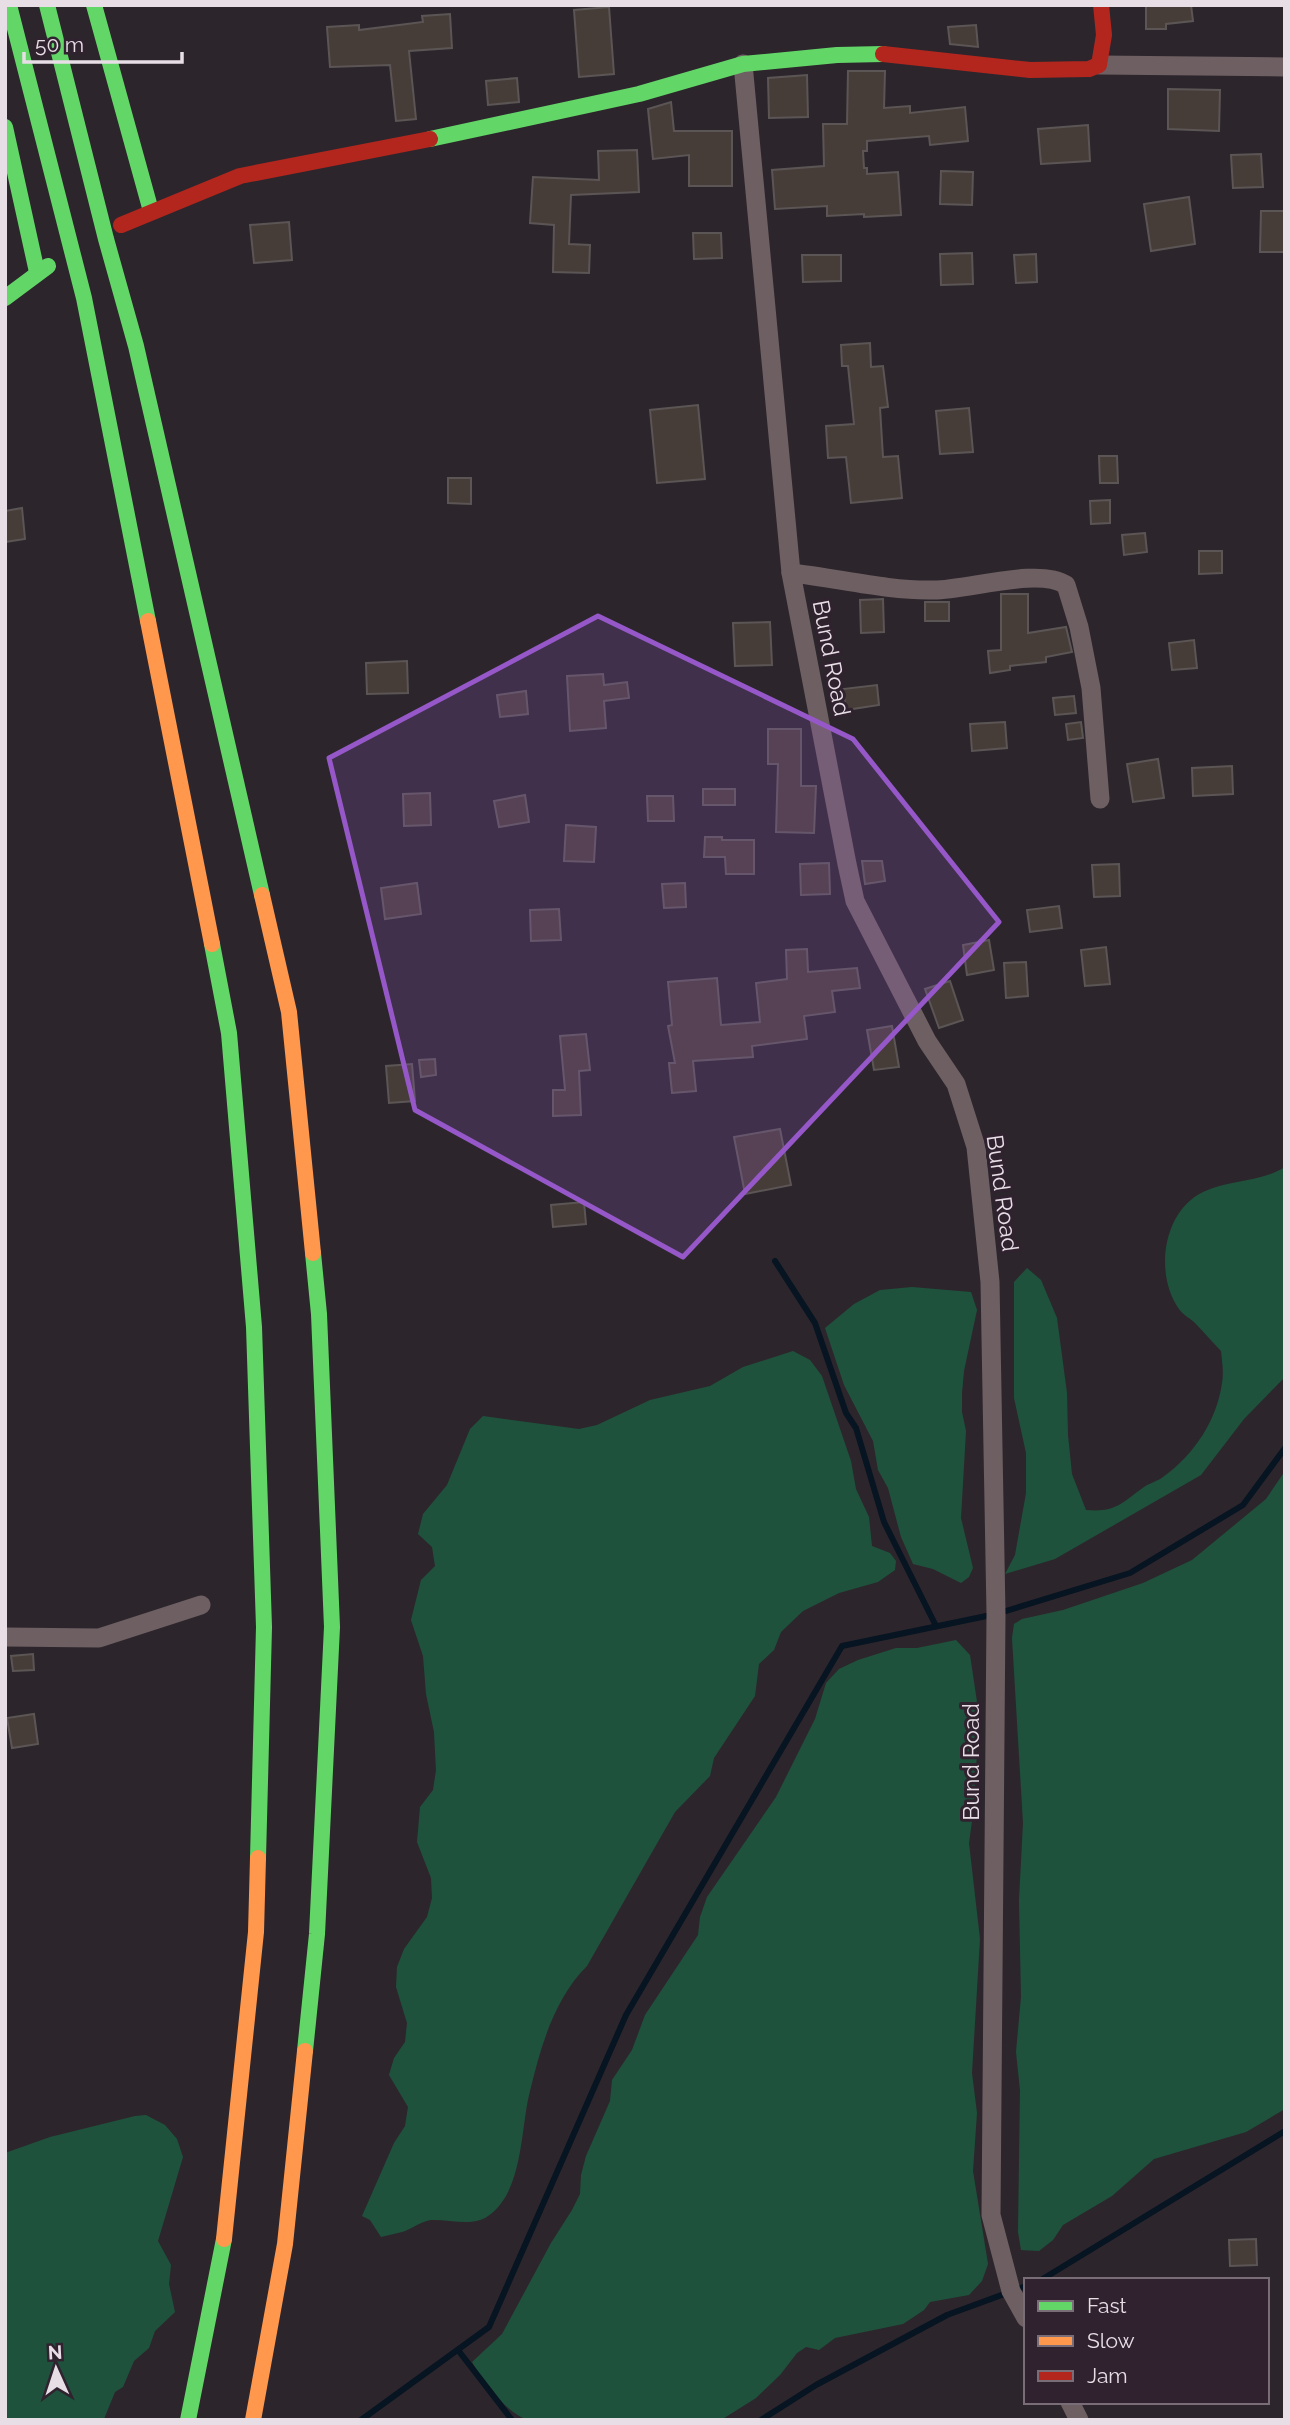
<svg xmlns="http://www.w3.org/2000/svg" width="1290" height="2425" viewBox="0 0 1290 2425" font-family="Raleway,sans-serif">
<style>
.green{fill:#1f523c}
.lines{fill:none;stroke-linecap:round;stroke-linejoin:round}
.stream{stroke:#071421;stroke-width:6}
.building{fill:#473d38;stroke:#5b5555;stroke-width:2}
.street{stroke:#6e5f62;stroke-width:19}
.fast{stroke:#63d668;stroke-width:16}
.slow{stroke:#ff974d;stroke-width:16}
.jam{stroke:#b3261e;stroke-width:16}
.marked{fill:#9658c9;fill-opacity:0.2;stroke:#9658c9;stroke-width:5;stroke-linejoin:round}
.labels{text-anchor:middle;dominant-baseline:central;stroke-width:6;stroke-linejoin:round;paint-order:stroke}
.street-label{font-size:23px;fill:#e7dee6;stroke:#30222f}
</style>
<rect width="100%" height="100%" fill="#2c262c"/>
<g class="green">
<path d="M1285 1167V1377L1244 1419 1201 1475 1055 1559 1005 1574 1015 1555 1026 1493V1453L1014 1398V1282L1027 1268 1041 1280 1057 1318 1067 1393 1068 1435 1072 1474 1086 1510C1116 1513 1123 1502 1144 1487 1150 1483 1158 1481 1163 1477 1194 1455 1217 1420 1222 1383 1224 1373 1222 1361 1221 1351 1212 1342 1204 1332 1195 1323 1190 1318 1183 1315 1179 1309 1154 1274 1163 1211 1203 1192 1230 1179 1259 1183 1285 1167Z"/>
<path d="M912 1287 971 1292 977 1310 964 1371 962 1393V1412L966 1431 961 1518 973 1568 969 1577 961 1583 933 1569 913 1564 901 1537 888 1488 878 1470 873 1441 844 1385 825 1328 854 1304 880 1290Z"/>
<path d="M793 1351 810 1360 822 1376 851 1461 856 1489 869 1517 872 1546 890 1553 896 1561 895 1570 878 1582 839 1593 803 1611 781 1632 774 1650 759 1664 755 1696 714 1758 710 1776 675 1812 587 1966C554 1999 541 2046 530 2091 520 2129 524 2195 485 2218 471 2226 447 2219 431 2220 421 2221 412 2229 402 2232 395 2234 388 2235 381 2237L370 2220 362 2216 394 2143 405 2126 408 2107 389 2075 394 2058 405 2042 407 2023 396 1987 397 1967 404 1949 427 1917 432 1898 431 1878 417 1842 420 1807 433 1790 436 1770 434 1732 426 1694 423 1656 411 1620 421 1580 435 1566 432 1547 418 1534 423 1514 447 1485 470 1429 483 1416 579 1429 597 1425 650 1400 710 1386 743 1367Z"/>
<path d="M1285 1471V2109L1246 2132 1154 2159 1112 2196 1063 2225 1053 2240 1039 2251 1021 2250 1018 2232 1020 2090 1016 2052 1021 1997 1019 1900 1023 1823 1012 1638 1014 1624 1022 1619 1063 1610 1143 1583 1192 1560 1266 1499Z"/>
<path d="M956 1640 970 1655 979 1715 974 1806 969 1843 980 1939 972 2073 977 2113 973 2171 988 2264 982 2281 969 2295 930 2302 924 2310 903 2324 835 2338 819 2350 806 2347 797 2353 780 2375 756 2398 721 2420H527C504 2410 485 2384 472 2362L502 2334 551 2243 572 2210 580 2194 581 2175 586 2156 610 2101 612 2080 632 2050 645 2015 698 1935 700 1917 707 1897 776 1797 815 1719 826 1683 839 1669 858 1660 896 1648H917Z"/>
<path d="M146 2115 165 2125 177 2139 183 2157 158 2241 171 2265 169 2284 175 2312 155 2331 149 2348 134 2361 123 2387 115 2392 104 2419 5 2420V2153L50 2137 135 2116Z"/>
</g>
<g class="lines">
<g class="stream">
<path d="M775 1261 815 1323 846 1413 856 1428 884 1522 936 1626"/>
<path d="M1041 2280 1285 2131"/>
<path d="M458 2350 512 2420"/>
<path d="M361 2420 489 2327 626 2015 842 1646 996 1614 1130 1573 1243 1505 1285 1448"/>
<path d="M761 2420 816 2385 947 2315 1026 2286"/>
</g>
</g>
<g class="building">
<path d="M1146 5H1191L1193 21 1166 24V29H1146Z"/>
<path d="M609 7 614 74 579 77 574 10Z"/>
<path d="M450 14 452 48 409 51 416 119 396 121 390 65 330 67 327 27 359 25V30L423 22 422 16Z"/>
<path d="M976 25 978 47 950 44 948 27Z"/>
<path d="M848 71H885L884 108 910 106V113L965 107 968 141 930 145 929 136 867 141V151H863L864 168H867V174L898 172 901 215 864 217V214L827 216V206L775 209 772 170 824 166 823 124H847Z"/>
<path d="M807 75 808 117 769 118 768 78Z"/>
<path d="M517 78 519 102 488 105 486 81Z"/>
<path d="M1168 89 1220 90 1219 131 1168 129Z"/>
<path d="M671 102 674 131H732V186H689V155L653 159 648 109Z"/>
<path d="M1088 125 1090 161 1041 164 1038 129Z"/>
<path d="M637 150 639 192 571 195 569 244 590 245 589 273 553 272 554 225 530 223 533 177 599 180 598 151Z"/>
<path d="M1261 154 1263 187 1233 188 1231 155Z"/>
<path d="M941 171 973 172 972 205 940 204Z"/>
<path d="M1189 197 1195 244 1151 251 1144 204Z"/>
<path d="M1261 211H1285V252H1260Z"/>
<path d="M289 222 292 260 254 263 250 225Z"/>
<path d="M693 233H721L722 258 694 259Z"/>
<path d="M972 253 973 284 941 285 940 254Z"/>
<path d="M1036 254 1037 282 1016 283 1014 255Z"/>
<path d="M802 255H841V281L803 282Z"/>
<path d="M870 343 871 367 883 366 888 407 880 408 883 457 898 456 902 498 851 503 846 457 828 458 826 426 854 424 848 366H842L841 345Z"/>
<path d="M698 405 705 479 657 483 650 410Z"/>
<path d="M969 408 973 452 940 454 936 411Z"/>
<path d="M1099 456H1117L1118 483H1100Z"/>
<path d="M448 478H471V504L448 503Z"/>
<path d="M1110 500V523L1091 524 1090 501Z"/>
<path d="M22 508 25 539 5 542V511Z"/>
<path d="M1145 533 1147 552 1124 555 1122 535Z"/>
<path d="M1199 551H1222V573L1199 574Z"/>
<path d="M1001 594H1028V633L1066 627 1072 652 1046 657V662L1010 666V670L990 673 988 651 1001 650Z"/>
<path d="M883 599 884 632 861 633 860 600Z"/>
<rect x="925" y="602" width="24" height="19"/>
<path d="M770 622 772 665 735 666 733 623Z"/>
<path d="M1194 640 1197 668 1172 670 1169 643Z"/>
<path d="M407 661 408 693 367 694 366 663Z"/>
<path d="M603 674 604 685 627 682 629 698 604 701 606 728 570 731 567 676Z"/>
<path d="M877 685 879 705 846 710 843 689Z"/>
<path d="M526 691 528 714 500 717 497 695Z"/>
<path d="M1074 696 1076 713 1055 715 1053 698Z"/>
<path d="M1005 722 1007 748 972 751 970 724Z"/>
<path d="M1081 722 1083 738 1068 740 1066 724Z"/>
<path d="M768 729H801V786H816L814 833 776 832 778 764H768Z"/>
<path d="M1158 759 1164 798 1133 802 1127 764Z"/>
<path d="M1232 766 1233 794 1193 796 1192 768Z"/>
<rect x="703" y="789" width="32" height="16"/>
<path d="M430 793 431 825 404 826 403 794Z"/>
<path d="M525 795 529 822 499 827 494 801Z"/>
<path d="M647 796H673L674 821H648Z"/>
<path d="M566 825 596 827 594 862 564 861Z"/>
<path d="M705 837H722V840H754V874H726L725 857H704Z"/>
<path d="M862 861H882L885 881 865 884Z"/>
<path d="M829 863 830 894 801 895 800 864Z"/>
<path d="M1119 864 1120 896 1094 897 1092 865Z"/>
<path d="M417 883 421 914 385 919 381 888Z"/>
<path d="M685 883 686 907 664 908 662 884Z"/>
<path d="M1059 906 1062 928 1030 932 1027 910Z"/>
<path d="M559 909 561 940 531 941 530 910Z"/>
<path d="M989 940 994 970 967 975 963 945Z"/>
<path d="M1106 947 1110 984 1085 986 1081 950Z"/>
<path d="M807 949 808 972 857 968 860 988 832 991 835 1012 804 1016 807 1039 752 1046 753 1057 693 1061 696 1091 672 1093 669 1063H675L668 1026 672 1025 668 982 717 978 721 1025 760 1022 756 983 787 979 786 950Z"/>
<path d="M1026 962 1028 996 1006 998 1004 963Z"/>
<path d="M950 981 963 1020 939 1028 925 989Z"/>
<path d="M892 1026 899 1067 874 1070 867 1030Z"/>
<path d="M586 1034 590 1070 579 1071 581 1115 553 1116V1090H565L560 1036Z"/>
<path d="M435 1059 436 1075 421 1077 419 1060Z"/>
<path d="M412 1064 415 1101 389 1103 386 1066Z"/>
<path d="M780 1129 791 1185 745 1194 734 1137Z"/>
<path d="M584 1202 586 1224 553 1227 551 1205Z"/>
<path d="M33 1654 34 1670 13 1671 11 1656Z"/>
<path d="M34 1714 38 1744 12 1748 7 1718Z"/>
<path d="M1256 2239 1257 2265 1230 2266 1229 2240Z"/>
</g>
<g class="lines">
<g class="street">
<path d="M743 64 791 573 847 864 855 901 927 1041 956 1084 976 1147 990 1282 996 1614 991 2215 1011 2291 1026 2318"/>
<path d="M1099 65 1285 67"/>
<path d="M791 573C838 578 886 591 934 590 967 590 1039 567 1066 585L1079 627 1091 688 1100 799"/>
<path d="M5 1637 99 1638 201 1605"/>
<path d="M1070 2402 1079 2420"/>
</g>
<g class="fast">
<path d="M9 5 84 298 148 621"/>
<path d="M47 5 106 239 136 346 262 895"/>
<path d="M94 5 151 211"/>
<path d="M5 127 37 272"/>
<path d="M430 139 639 94 743 64 837 55 883 54"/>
<path d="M5 298 48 266"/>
<path d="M212 944 229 1033 254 1327 264 1627 258 1858"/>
<path d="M305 2051 317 1934 332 1627 319 1314 313 1253"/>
<path d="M188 2420 224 2239"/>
</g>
<g class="slow">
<path d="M148 621 212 944"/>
<path d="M262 895 289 1012 313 1253"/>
<path d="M224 2239 256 1932 258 1858"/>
<path d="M253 2420 285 2244 305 2051"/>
</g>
<g class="jam">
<path d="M883 54 1030 70 1089 69 1099 65 1104 35 1101 5"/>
<path d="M121 225 240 176 430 139"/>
</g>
</g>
<path class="marked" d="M598 616 853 739 999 922 683 1257 415 1110 329 758Z"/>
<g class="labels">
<g class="street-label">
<text transform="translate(832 658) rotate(79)">Bund Road</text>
<text transform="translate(1003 1193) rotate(82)">Bund Road</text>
<text transform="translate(970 1762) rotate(-90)">Bund Road</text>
</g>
</g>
<rect width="1290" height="2425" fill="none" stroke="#e7dee6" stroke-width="14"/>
<rect x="1024" y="2278" width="245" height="126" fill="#30222f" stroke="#796d78" stroke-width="2"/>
<rect x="1038" y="2301" width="35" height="10" fill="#63d668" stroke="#796d78" stroke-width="2"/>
<text x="1087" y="2313" font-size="21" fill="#e7dee6">Fast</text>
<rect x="1038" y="2336" width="35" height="10" fill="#ff974d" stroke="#796d78" stroke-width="2"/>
<text x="1087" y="2348" font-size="21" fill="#e7dee6">Slow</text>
<rect x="1038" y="2371" width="35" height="10" fill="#b3261e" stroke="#796d78" stroke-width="2"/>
<text x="1087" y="2383" font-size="21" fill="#e7dee6">Jam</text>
<g transform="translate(56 2369) rotate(357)" stroke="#30222f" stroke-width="5" paint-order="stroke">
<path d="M0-5L12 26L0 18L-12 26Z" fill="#e7dee6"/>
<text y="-10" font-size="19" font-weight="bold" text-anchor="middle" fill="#e7dee6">N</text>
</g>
<path d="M24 52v10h158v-10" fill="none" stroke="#e7dee6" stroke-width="3.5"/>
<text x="35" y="52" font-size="21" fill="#e7dee6" stroke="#30222f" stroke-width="5" paint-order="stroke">50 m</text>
</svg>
